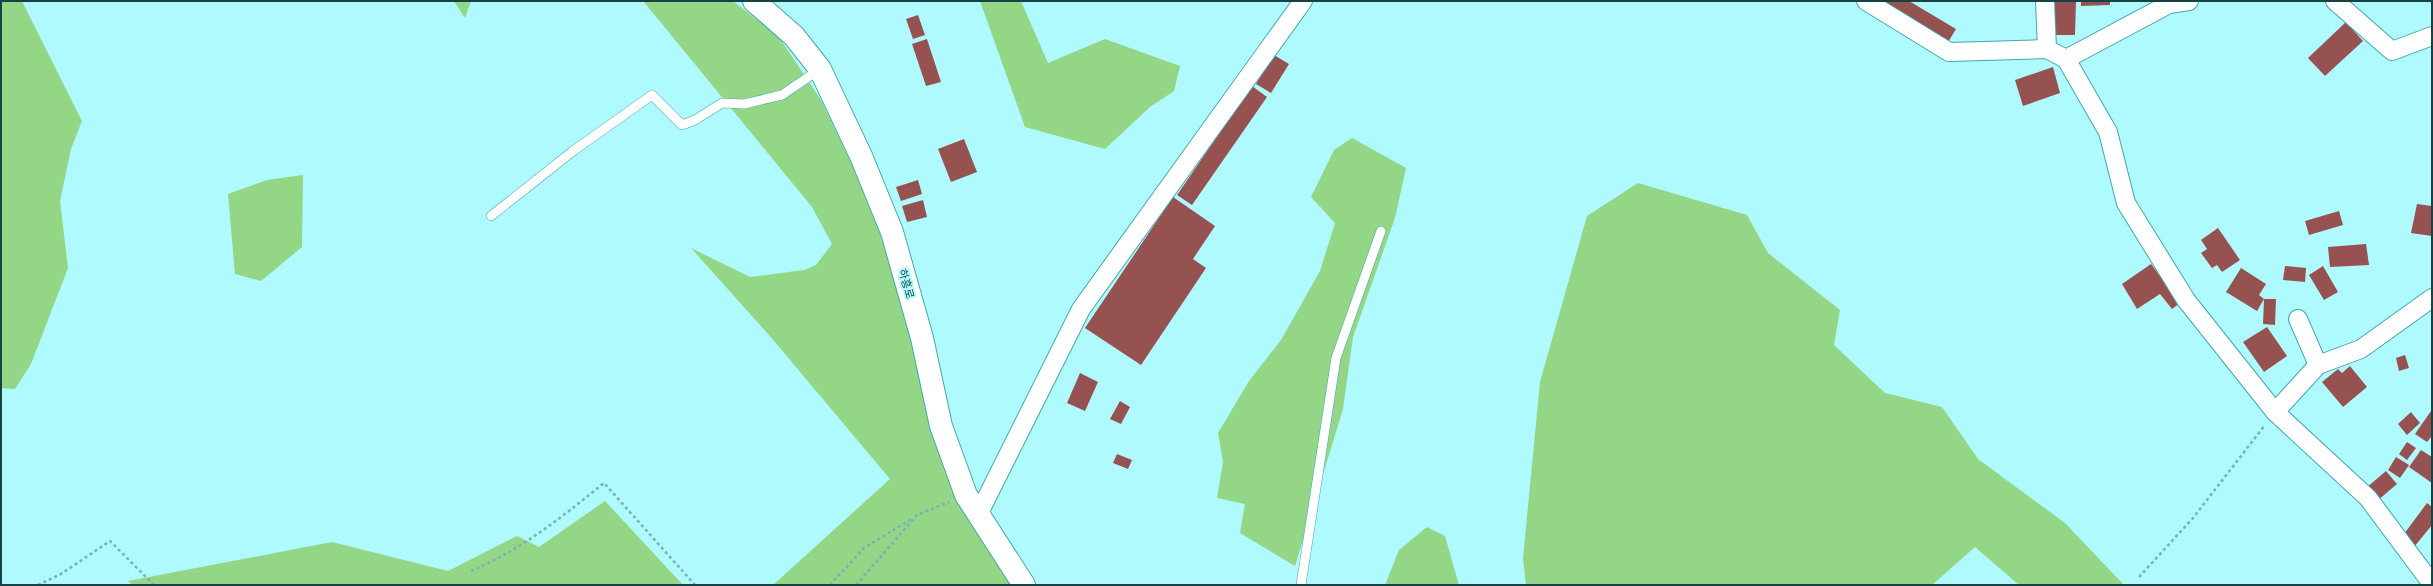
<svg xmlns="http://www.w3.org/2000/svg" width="2433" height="586" viewBox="0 0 2433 586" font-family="Karla,'Noto Sans KR',sans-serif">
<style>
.green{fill:#93d686}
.building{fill:#965151}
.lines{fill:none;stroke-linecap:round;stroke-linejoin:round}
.service-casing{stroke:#44a7ad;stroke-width:10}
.minor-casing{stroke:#44a7ad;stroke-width:20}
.tertiary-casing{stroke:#44a7ad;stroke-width:24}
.path{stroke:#74b2b5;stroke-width:2.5;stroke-dasharray:3 3;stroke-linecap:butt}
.service{stroke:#fff;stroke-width:9}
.minor{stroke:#fff;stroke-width:18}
.tertiary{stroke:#fff;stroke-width:22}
.labels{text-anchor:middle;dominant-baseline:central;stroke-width:4;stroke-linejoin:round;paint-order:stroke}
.street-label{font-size:11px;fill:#184144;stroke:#affafe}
</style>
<rect width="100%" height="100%" fill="#affafe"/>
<g class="green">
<path d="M1 1H22L82 121 71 149 60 201 68 268 31 364 15 389 1 388Z"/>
<path d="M454 1H471L465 18Z"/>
<path d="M733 1 779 37 821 100 876 214 1002 570 1014 585H773L890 479 769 335 691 248 750 277 804 270 816 265 832 244 812 207 644 2Z"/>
<path d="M980 1H1021L1048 63 1105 39 1180 66 1174 91 1150 107 1105 149 1025 127Z"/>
<path d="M1352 138 1406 168 1395 218 1353 337 1343 409 1295 566 1240 533 1245 504 1217 498 1223 462 1218 433 1249 381 1281 340 1320 271 1335 223 1311 197 1334 150Z"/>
<path d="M303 175 302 247 261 281 235 274 228 194 267 180Z"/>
<path d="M1638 183 1747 215 1768 253 1840 310 1834 345 1885 393 1942 407 1978 459 2065 523 2123 584 2019 585 1975 547 1932 585H1526L1523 558 1540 382 1587 216Z"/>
<path d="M605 501 683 585H133L128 581 332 542 448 571 517 536 539 547Z"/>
<path d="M1427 527 1445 536 1459 585H1385L1399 550Z"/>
</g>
<g class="building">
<path d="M1876 1H1909L1956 29 1947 44Z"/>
<path d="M2055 1H2076L2075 35H2055Z"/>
<path d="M2081 1H2110V5L2081 6Z"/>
<path d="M918 15 925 35 913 39 906 19Z"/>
<path d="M2346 22 2363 41 2325 76 2308 58Z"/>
<path d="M927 39 941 82 926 86 912 44Z"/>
<path d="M1274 55 1289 64 1271 93 1256 84Z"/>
<path d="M2053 67 2060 93 2023 106 2015 80Z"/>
<path d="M1252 86 1267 97 1192 205 1177 195Z"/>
<path d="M964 139 977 172 951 182 938 149Z"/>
<path d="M918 180 922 194 901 201 896 187Z"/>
<path d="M1173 197 1215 226 1193 259 1206 268 1141 365 1085 328Z"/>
<path d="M923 200 927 217 907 222 902 206Z"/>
<path d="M2417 204 2432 206V236L2411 233Z"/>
<path d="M2339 211 2343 225 2309 235 2305 221Z"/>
<path d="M2218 228 2240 260 2222 272 2217 265 2212 268 2201 253 2207 249 2201 240Z"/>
<path d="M2366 244 2369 265 2330 267 2328 247Z"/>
<path d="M2151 264 2180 303 2172 309 2160 294 2137 309 2122 284Z"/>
<path d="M2285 266 2306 268 2305 282 2283 280Z"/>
<path d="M2323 266 2338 292 2324 300 2309 275Z"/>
<path d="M2241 268 2266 284 2259 295 2264 299H2276L2275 325 2263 324 2264 299 2257 311 2226 292Z"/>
<path d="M2267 327 2287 356 2264 372 2243 342Z"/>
<path d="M2405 355 2409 368 2399 371 2396 358Z"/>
<path d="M2350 366 2367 387 2343 407 2322 382 2338 369 2342 373Z"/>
<path d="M1080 373 1098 382 1085 411 1067 403Z"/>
<path d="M1120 401 1130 407 1121 424 1110 419Z"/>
<path d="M2431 411 2432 436 2427 442 2415 434Z"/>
<path d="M2411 412 2420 423 2407 435 2398 424Z"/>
<path d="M2407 442 2416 448 2407 460 2399 454Z"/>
<path d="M2421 450 2432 457V483L2409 467Z"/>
<path d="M1117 454 1132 460 1128 469 1113 463Z"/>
<path d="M2396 457 2409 465 2400 478 2388 470Z"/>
<path d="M2386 471 2397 484 2377 501 2366 488Z"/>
<path d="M2427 503 2432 507V525L2414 547 2404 534Z"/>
</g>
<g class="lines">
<defs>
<g id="service">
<path d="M491 216 573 151 652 95 682 125 695 120 722 103 744 104 782 95 820 69"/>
<path d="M1301 585 1336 358 1381 231"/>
</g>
<g id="minor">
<path d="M1866 1 1949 52 2047 49 2066 59 2108 132 2126 203 2186 300 2275 412 2368 498 2432 584"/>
<path d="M2045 1 2047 49"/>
<path d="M2335 1 2392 51 2432 36"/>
<path d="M2066 59 2169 4 2189 1"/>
<path d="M2298 319 2318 365"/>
<path d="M2275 412 2318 365 2361 349 2432 298"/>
<path d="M978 515 1081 309 1303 1"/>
</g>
<path id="tertiary" d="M754 1 794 36 820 69 861 156 892 232 922 338 941 426 966 495 1024 585"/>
</defs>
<use href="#service" class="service-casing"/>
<use href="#minor" class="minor-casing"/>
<use href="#tertiary" class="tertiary-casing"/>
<g class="path">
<path d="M471 571C521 550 562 517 604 483L695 585"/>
<path d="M2139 577 2193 518 2265 425"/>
<path d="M38 585 61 574 110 541 154 585"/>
<path d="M830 585 864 548 913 518"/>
<path d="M856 585 917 515 949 502"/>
</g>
<use href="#service" class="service"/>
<use href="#minor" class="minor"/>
<use href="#tertiary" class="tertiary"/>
</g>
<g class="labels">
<g class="street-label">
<text transform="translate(906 284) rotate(74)">하흥로</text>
</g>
</g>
<rect width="2433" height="586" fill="none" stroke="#184144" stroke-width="4"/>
</svg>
